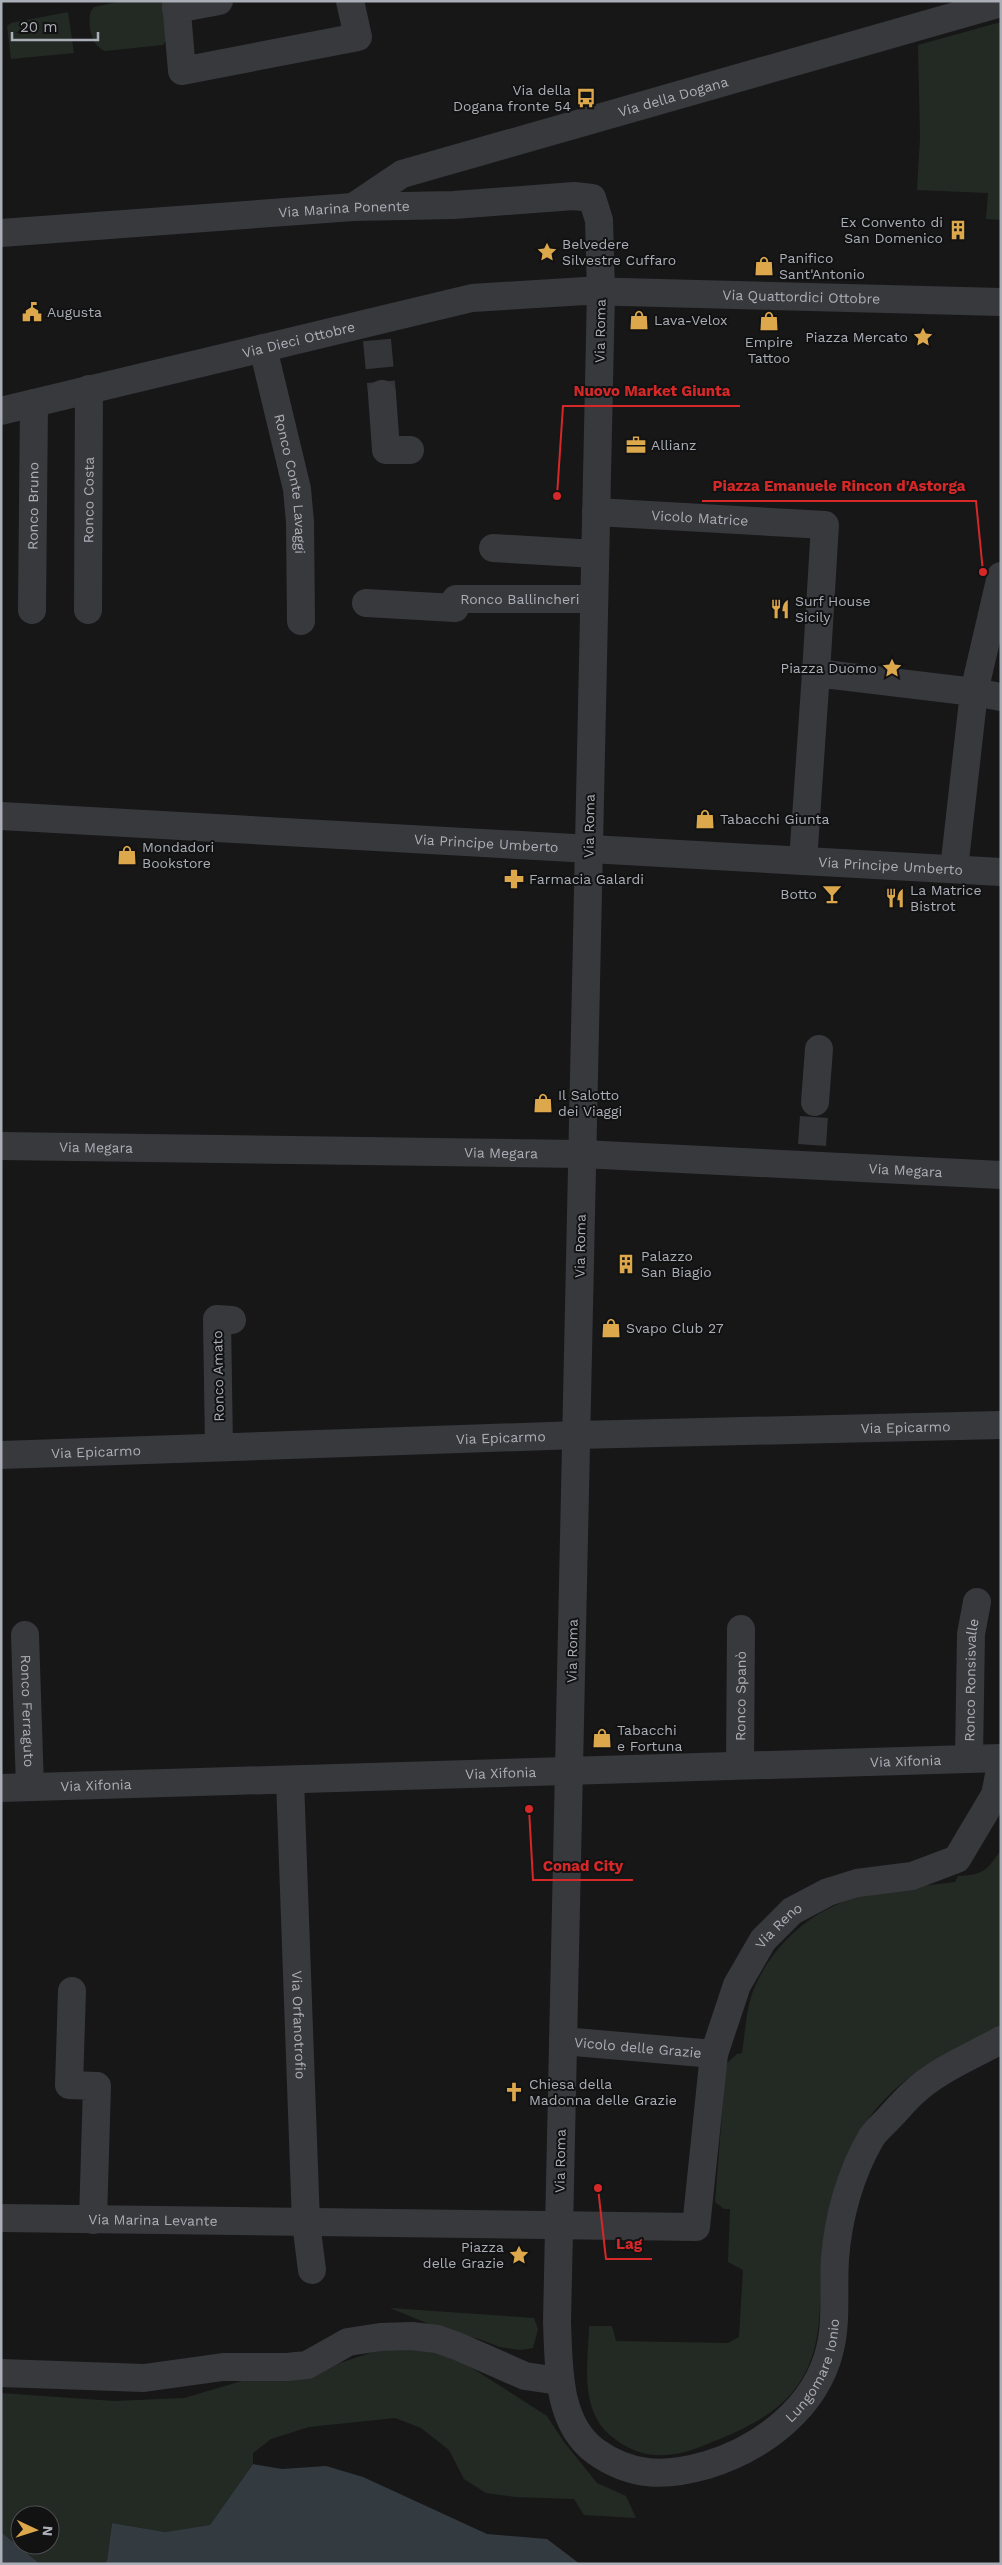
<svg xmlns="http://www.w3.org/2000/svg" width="1002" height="2565" viewBox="0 0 1002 2565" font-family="'Work Sans',sans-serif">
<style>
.green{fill:#232a24;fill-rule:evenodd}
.water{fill:#333b41}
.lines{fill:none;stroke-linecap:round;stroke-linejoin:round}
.minor-tunnel{stroke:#343538;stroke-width:28;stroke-dasharray:28 14;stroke-linecap:butt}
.minor{stroke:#38393d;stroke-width:28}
.labels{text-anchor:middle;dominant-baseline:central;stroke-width:4;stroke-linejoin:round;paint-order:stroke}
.poi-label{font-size:14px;fill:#aaaeb6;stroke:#121213;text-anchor:start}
.street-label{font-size:14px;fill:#aaaeb6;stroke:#121213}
.leader{fill:none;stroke:#d62828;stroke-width:2}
.callout-dot{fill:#d62828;stroke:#121213;stroke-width:2}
.callout-label{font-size:15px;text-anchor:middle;font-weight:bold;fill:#d62828;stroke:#121213;stroke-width:4;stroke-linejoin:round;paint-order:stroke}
</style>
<rect width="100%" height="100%" fill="#171718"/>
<g class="green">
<path d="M122 1H164L167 39 163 45 105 51C91 46 87 24 91 11L94 7Z"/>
<path d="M68 12 74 53 11 59 7 26 11 23Z"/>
<path d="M1001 22V220L986 219 988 193 917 190 920 138 918 45Z"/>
<path d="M1001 1850V2026C945 2052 894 2077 860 2131 839 2166 827 2209 823 2249 817 2300 828 2351 791 2394 769 2419 735 2433 705 2445 671 2459 641 2461 611 2436 579 2409 588 2364 589 2326H612L616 2341 728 2343 739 2337 743 2270 728 2262 730 2209H724L715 2202 726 2064 737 2054 742 2053C745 2034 746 2012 752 1994 770 1945 814 1907 865 1895 894 1888 925 1886 955 1882L958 1876C984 1875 986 1871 1001 1850Z"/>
<path d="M390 2308 534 2318 538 2329 533 2348 521 2350 500 2347 479 2339 446 2331Z"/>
<path d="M396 2344 455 2357 547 2416 564 2442 597 2483 626 2496 636 2518 584 2515 574 2499 515 2497 486 2493 464 2479 449 2450 421 2428 395 2418 309 2427 271 2439 253 2453V2464L210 2525 165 2532 112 2523 107 2561 104 2564H40L1 2532V2393L114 2401 184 2398 242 2381 296 2378ZM20 2515H50V2545H20Z"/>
</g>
<g class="water">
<path d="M253 2464 282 2469 326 2466 363 2477 487 2534 547 2539 580 2564H104L107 2561 112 2523 165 2532 210 2525Z"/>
<path d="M1 2532 40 2564H1Z"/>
</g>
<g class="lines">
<g class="minor-tunnel">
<path d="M377 340 382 394"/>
<path d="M812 1145 815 1102"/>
</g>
<g class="minor">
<path d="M176 1 182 71 358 37 350 1"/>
<path d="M176 9 219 1"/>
<path id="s1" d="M353 207 402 174 1001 3"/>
<path id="s2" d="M1 233 353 207 454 205 574 196 592 198 599 220 601 291 557 2322C559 2364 556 2422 595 2451 631 2477 665 2477 707 2465 762 2448 816 2408 830 2349 837 2321 833 2288 835 2259 838 2218 850 2174 871 2138 876 2130 884 2124 890 2117 898 2109 905 2100 913 2093 937 2070 972 2056 1001 2040"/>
<path id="s3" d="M263 348 297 489 300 522 301 621"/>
<path d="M382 394 386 450H410"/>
<path id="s4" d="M1 411 472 298 585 291 1001 302"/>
<path id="s5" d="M596 512 825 525 816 673"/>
<path d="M493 548 595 554"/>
<path d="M1001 576 974 692 1001 697"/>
<path id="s6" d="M366 603 455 608 456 599H594"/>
<path id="s7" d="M32 610 34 403"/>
<path id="s8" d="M88 610 89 389"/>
<path id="s9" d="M1 816 1001 872"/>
<path d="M803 861 816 673 974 692 954 869"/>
<path d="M815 1102 819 1049"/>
<path id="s10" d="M1 1146 582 1154 1001 1175"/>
<path d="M219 1447 217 1319 232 1320"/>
<path id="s11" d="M1 1455 577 1435 1001 1425"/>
<path id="s12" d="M25 1635 30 1787"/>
<path id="s13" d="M969 1758 971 1634 977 1602"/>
<path id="s14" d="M740 1765 741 1629"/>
<path id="s15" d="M290 1780 306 2223 312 2270"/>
<path id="s16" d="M1 1788 1001 1758"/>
<path d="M72 1991 69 2085 97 2086 93 2220"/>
<path id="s17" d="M563 2041 714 2054"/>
<path id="s18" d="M1 2218 696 2227 714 2054 737 1985 763 1940 792 1911 828 1892 857 1883 912 1876 957 1859 995 1795 1001 1765"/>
<path d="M1 2373 144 2378 223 2367H287L307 2365 348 2342 380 2337 412 2336 437 2339 457 2346 525 2376 559 2381"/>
</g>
</g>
<defs>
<symbol id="bus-bare" viewBox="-9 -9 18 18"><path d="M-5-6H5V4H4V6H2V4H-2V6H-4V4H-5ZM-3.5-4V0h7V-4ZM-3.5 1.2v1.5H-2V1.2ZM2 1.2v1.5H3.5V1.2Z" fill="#dca84b" stroke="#121213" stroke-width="2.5" paint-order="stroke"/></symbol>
<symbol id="building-bare" viewBox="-9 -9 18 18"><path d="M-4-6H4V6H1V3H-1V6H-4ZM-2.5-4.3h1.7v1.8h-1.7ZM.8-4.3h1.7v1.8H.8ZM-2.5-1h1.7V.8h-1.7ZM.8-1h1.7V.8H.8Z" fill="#dca84b" stroke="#121213" stroke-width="2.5" paint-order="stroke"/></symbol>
<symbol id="sight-bare" viewBox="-9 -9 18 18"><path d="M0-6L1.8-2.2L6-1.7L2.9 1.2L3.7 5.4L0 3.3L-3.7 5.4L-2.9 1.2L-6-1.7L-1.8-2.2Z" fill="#dca84b" stroke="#121213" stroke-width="2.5" paint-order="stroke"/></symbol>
<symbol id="shop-bare" viewBox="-9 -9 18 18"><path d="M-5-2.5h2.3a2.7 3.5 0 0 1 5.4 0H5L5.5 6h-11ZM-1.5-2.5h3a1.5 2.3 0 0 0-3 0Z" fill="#dca84b" stroke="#121213" stroke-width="2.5" paint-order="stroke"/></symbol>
<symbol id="civic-bare" viewBox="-9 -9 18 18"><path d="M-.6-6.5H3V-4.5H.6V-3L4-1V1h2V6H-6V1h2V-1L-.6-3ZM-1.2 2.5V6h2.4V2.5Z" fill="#dca84b" stroke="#121213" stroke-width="2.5" paint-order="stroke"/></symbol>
<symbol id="office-bare" viewBox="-9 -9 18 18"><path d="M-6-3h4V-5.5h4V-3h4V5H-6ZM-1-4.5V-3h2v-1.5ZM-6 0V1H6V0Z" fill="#dca84b" stroke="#121213" stroke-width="2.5" paint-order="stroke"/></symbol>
<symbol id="restaurant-bare" viewBox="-9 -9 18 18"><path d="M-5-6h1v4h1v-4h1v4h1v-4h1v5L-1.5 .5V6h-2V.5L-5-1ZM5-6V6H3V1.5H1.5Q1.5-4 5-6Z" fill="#dca84b" stroke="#121213" stroke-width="2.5" paint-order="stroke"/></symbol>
<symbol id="pharmacy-bare" viewBox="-9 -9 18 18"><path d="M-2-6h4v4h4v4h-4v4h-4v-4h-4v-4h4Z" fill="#dca84b" stroke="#121213" stroke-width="2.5" paint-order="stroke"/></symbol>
<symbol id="bar-bare" viewBox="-9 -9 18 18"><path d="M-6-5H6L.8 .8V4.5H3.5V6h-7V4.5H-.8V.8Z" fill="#dca84b" stroke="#121213" stroke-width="2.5" paint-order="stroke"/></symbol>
<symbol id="church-bare" viewBox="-9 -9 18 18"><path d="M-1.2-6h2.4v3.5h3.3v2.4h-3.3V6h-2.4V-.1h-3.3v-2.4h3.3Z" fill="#dca84b" stroke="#121213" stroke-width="2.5" paint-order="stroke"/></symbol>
</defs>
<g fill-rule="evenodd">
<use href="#bus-bare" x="572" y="84" width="28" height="28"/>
<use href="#building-bare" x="944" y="216" width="28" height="28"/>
<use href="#sight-bare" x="533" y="238" width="28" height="28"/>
<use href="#shop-bare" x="750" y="252" width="28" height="28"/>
<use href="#civic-bare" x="18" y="298" width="28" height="28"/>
<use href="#shop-bare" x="625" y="306" width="28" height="28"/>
<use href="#shop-bare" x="755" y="307" width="28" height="28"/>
<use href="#sight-bare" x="909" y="323" width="28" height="28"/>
<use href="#office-bare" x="622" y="431" width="28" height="28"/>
<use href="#restaurant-bare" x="766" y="595" width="28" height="28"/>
<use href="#sight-bare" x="878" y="654" width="28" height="28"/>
<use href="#shop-bare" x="691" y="805" width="28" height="28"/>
<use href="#shop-bare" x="113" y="841" width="28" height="28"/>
<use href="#pharmacy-bare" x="500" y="865" width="28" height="28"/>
<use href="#bar-bare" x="818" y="880" width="28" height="28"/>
<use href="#restaurant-bare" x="881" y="884" width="28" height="28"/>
<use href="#shop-bare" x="529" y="1089" width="28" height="28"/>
<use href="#building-bare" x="612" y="1250" width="28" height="28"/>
<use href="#shop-bare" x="597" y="1314" width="28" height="28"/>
<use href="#shop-bare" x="588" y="1724" width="28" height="28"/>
<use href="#church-bare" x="500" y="2078" width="28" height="28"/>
<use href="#sight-bare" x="505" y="2241" width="28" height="28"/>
</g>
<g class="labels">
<g class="poi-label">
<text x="571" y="90" text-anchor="end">Via della<tspan x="571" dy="16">Dogana fronte 54</tspan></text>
<text x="943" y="222" text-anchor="end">Ex Convento di<tspan x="943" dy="16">San Domenico</tspan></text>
<text x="562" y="244">Belvedere<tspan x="562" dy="16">Silvestre Cuffaro</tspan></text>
<text x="779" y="258">Panifico<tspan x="779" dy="16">Sant'Antonio</tspan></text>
<text x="47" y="312">Augusta</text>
<text x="654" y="320">Lava-Velox</text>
<text x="908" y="337" text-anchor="end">Piazza Mercato</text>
<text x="769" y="342" text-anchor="middle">Empire<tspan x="769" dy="16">Tattoo</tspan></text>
<text x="651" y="445">Allianz</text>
<text x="795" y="601">Surf House<tspan x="795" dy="16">Sicily</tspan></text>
<text x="877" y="668" text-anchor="end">Piazza Duomo</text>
<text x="720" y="819">Tabacchi Giunta</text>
<text x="142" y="847">Mondadori<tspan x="142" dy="16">Bookstore</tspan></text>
<text x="529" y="879">Farmacia Galardi</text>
<text x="910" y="890">La Matrice<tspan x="910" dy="16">Bistrot</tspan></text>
<text x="817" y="894" text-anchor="end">Botto</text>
<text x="558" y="1095">Il Salotto<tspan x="558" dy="16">dei Viaggi</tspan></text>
<text x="641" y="1256">Palazzo<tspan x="641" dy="16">San Biagio</tspan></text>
<text x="626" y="1328">Svapo Club 27</text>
<text x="617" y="1730">Tabacchi<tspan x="617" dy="16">e Fortuna</tspan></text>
<text x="529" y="2084">Chiesa della<tspan x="529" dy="16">Madonna delle Grazie</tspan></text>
<text x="504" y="2247" text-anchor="end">Piazza<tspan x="504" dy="16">delle Grazie</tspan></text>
</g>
<g class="street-label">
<text stroke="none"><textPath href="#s1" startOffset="341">Via della Dogana</textPath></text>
<text stroke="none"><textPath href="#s2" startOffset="344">Via Marina Ponente</textPath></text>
<text stroke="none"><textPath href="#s4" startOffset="814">Via Quattordici Ottobre</textPath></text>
<text transform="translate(600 331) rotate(-89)">Via Roma</text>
<text stroke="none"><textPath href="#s4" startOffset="306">Via Dieci Ottobre</textPath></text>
<text stroke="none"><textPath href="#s3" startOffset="139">Ronco Conte Lavaggi</textPath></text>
<text stroke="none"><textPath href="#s8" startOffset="110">Ronco Costa</textPath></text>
<text stroke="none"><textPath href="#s7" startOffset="104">Ronco Bruno</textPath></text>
<text stroke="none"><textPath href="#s5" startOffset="104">Vicolo Matrice</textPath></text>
<text stroke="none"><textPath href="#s6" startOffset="162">Ronco Ballincheri</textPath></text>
<text transform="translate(589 826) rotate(-89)">Via Roma</text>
<text stroke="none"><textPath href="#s9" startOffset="486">Via Principe Umberto</textPath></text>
<text stroke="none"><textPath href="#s9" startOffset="891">Via Principe Umberto</textPath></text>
<text stroke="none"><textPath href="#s10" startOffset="95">Via Megara</textPath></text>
<text stroke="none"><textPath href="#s10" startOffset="500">Via Megara</textPath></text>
<text stroke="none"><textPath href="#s10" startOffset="905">Via Megara</textPath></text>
<text transform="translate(580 1246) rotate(-89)">Via Roma</text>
<text transform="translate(218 1376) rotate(-91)">Ronco Amato</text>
<text stroke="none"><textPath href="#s11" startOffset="905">Via Epicarmo</textPath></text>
<text stroke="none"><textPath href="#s11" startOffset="500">Via Epicarmo</textPath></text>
<text stroke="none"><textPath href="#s11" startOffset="95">Via Epicarmo</textPath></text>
<text transform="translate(572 1651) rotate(-89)">Via Roma</text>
<text stroke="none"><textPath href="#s13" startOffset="78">Ronco Ronsisvalle</textPath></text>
<text stroke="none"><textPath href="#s14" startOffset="69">Ronco Spanò</textPath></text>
<text stroke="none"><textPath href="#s12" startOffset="76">Ronco Ferraguto</textPath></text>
<text stroke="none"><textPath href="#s16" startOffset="905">Via Xifonia</textPath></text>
<text stroke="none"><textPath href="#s16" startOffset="500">Via Xifonia</textPath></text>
<text stroke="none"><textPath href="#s16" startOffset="95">Via Xifonia</textPath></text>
<text stroke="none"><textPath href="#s18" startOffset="1015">Via Reno</textPath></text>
<text stroke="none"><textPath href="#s15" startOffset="245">Via Orfanotrofio</textPath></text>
<text stroke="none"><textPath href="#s17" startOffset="75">Vicolo delle Grazie</textPath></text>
<text transform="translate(560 2161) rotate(-89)">Via Roma</text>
<text stroke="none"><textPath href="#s18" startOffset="152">Via Marina Levante</textPath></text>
<text stroke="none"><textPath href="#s2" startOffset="3125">Lungomare Ionio</textPath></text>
</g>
</g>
<path class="leader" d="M557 496L563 406H740M983 572L976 501H702M529 1809L533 1880H633M598 2188L606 2259H652"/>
<g class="callout-dot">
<circle cx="557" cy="496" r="5"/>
<circle cx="983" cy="572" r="5"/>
<circle cx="529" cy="1809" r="5"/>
<circle cx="598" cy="2188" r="5"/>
</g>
<g class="callout-label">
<text x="652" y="396">Nuovo Market Giunta</text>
<text x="839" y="491">Piazza Emanuele Rincon d'Astorga</text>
<text x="583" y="1871">Conad City</text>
<text x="629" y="2249">Lag</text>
</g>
<rect width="1002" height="2565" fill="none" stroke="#aaaeb6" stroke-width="5"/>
<g transform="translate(35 2530) rotate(94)"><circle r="24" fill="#121213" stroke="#4f5054"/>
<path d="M0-4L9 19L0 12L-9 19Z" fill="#dca84b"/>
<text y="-8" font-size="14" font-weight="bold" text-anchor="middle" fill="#aaaeb6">N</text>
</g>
<path d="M12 32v8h86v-8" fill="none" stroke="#aaaeb6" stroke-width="2.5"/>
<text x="20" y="32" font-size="15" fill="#aaaeb6" stroke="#121213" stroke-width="4" paint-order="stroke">20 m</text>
</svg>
